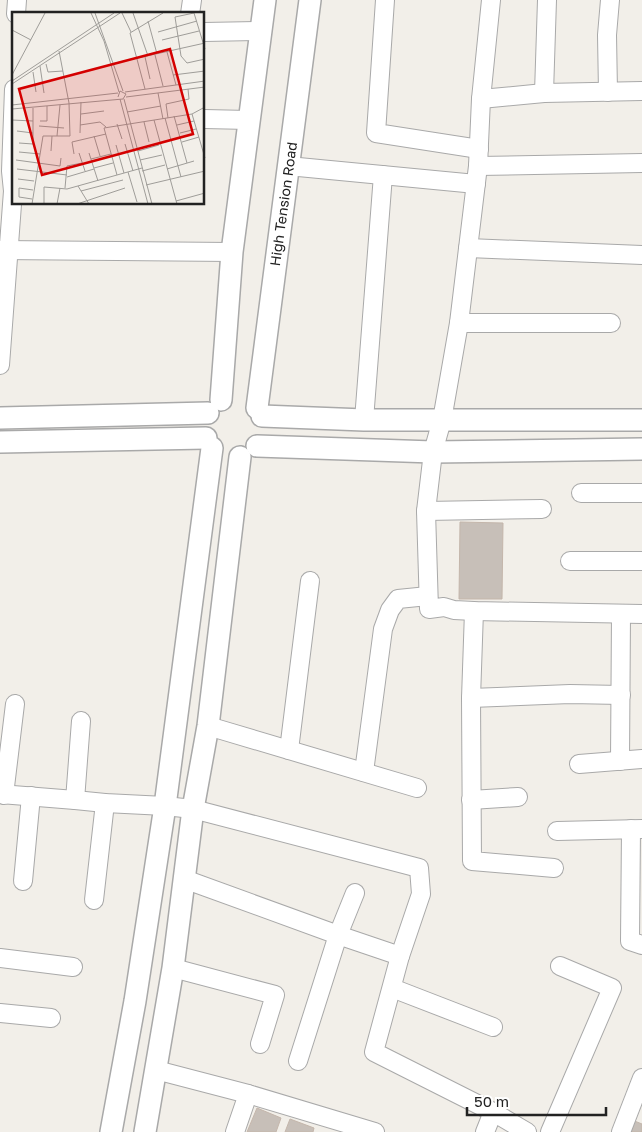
<svg xmlns="http://www.w3.org/2000/svg" width="642" height="1132" viewBox="0 0 642 1132" font-family="'Golos Text',sans-serif">
<style>
.building{fill:#c7bfb8;stroke:#c4b6ab}
.lines{fill:none;stroke-linecap:round;stroke-linejoin:round}
.minor-casing{stroke:#a9a9a9;stroke-width:20}
.tertiary-casing{stroke:#a9a9a9;stroke-width:24}
.minor{stroke:#fff;stroke-width:18}
.tertiary{stroke:#fff;stroke-width:21}
.labels{text-anchor:middle;dominant-baseline:central;stroke-width:4;stroke-linejoin:round;paint-order:stroke}
.street-label{font-size:14px;fill:#222;stroke:#fff}
.inset-road{fill:none;stroke:#9f9d99;stroke-width:1}
.view{fill:#d40000;fill-opacity:0.15;stroke:#d40000;stroke-width:2.5}
.inset-edge{fill:none;stroke:#222;stroke-width:2.5}
</style>
<rect width="100%" height="100%" fill="#f2efe9"/>
<g class="building">
<path d="M460 522 503 523 502 599H459Z"/>
<path d="M257 1108 281 1118 276 1132H247Z"/>
<path d="M290 1119 314 1128 313 1132H285Z"/>
<path d="M632 1120 642 1124V1132H627Z"/>
</g>
<g class="lines">
<defs>
<g id="minor">
<path d="M385 0 376 133 479 149"/>
<path d="M491 0 481 99 478 166 459 323 442 420 433 452 426 511 429 609 444 607 454 610 474 611 642 614"/>
<path d="M16 14 17 0"/>
<path d="M190 14 192 0"/>
<path d="M204 32 261 31"/>
<path d="M608 92 607 35 610 0"/>
<path d="M544 93 547 0"/>
<path d="M481 99 544 93 642 91"/>
<path d="M204 119 249 120"/>
<path d="M288 166 476 184"/>
<path d="M478 166 642 163"/>
<path d="M468 248 642 255"/>
<path d="M0 250 232 252"/>
<path d="M459 323H611"/>
<path d="M0 365 13 191 11 171 14 89"/>
<path d="M364 420 383 175"/>
<path d="M581 493H642"/>
<path d="M426 511 542 509"/>
<path d="M570 561H642"/>
<path d="M474 611 471 698 472 861 554 868"/>
<path d="M471 698 570 694 621 695"/>
<path d="M208 726 417 788"/>
<path d="M289 750 310 581"/>
<path d="M620 761 621 614"/>
<path d="M579 764 642 759"/>
<path d="M364 772 383 629 390 610 398 599 428 596"/>
<path d="M0 794 75 800 105 803 165 806 193 809 419 868 421 894 400 956 374 1052 493 1112 527 1132"/>
<path d="M4 795 15 704"/>
<path d="M75 800 81 721"/>
<path d="M471 800 518 797"/>
<path d="M631 829 630 941 642 945"/>
<path d="M557 831 642 829"/>
<path d="M184 879 338 935 400 956"/>
<path d="M23 881 31 796"/>
<path d="M94 900 105 803"/>
<path d="M0 958 73 967"/>
<path d="M173 968 275 995 260 1044"/>
<path d="M392 988 493 1027"/>
<path d="M0 1013 51 1018"/>
<path d="M298 1061 338 935 355 893"/>
<path d="M156 1070 248 1094 375 1132"/>
<path d="M235 1132 248 1094"/>
<path d="M485 1132 493 1112"/>
<path d="M550 1132 612 988 560 966"/>
<path d="M621 1132 642 1078"/>
</g>
<g id="tertiary">
<path d="M221 400 232 252 265 0"/>
<path d="M257 408 310 0"/>
<path d="M262 416 364 420H642"/>
<path d="M0 418 208 413"/>
<path d="M0 442 206 438"/>
<path d="M257 446 433 452 642 449"/>
<path d="M111 1132 135 1001 165 806 212 448"/>
<path d="M145 1132 173 968 193 809 208 726 240 457"/>
</g>
</defs>
<use href="#minor" class="minor-casing"/>
<use href="#tertiary" class="tertiary-casing"/>
<use href="#minor" class="minor"/>
<use href="#tertiary" class="tertiary"/>
</g>
<g class="labels">
<g class="street-label">
<text transform="translate(283 204) rotate(-82)">High Tension Road</text>
</g>
</g>
<g transform="translate(12 12)">
<rect width="192" height="192" fill="#f2efe9"/>
<path class="inset-road" d="M79 1 92 29 107 80M83 1 111 79M110 1 119 20M121 1 136 44M182 1 163 5 169 44 175 51 193 47M182 1 193 37M136 9 145 42M0 18 19 28M146 20 185 9M150 28 187 19M155 40 164 73M143 43 151 74M133 45 138 67M34 52 36 60 51 59M99 52 193 31M28 54 32 81M21 60 24 80M0 63 33 1M161 63 193 59M0 69 102 1M0 72 108 1M133 77 118 21 151 1M113 80 193 69M146 81 151 107M114 85 193 75M108 87 136 192M112 87 140 192M0 93 106 81M0 97 111 87 114 82 108 79 106 85M115 100 149 94M69 102 92 99M180 102 193 146M162 104 175 151M153 106 169 165M156 106 154 92 177 87 176 77M0 108 21 109M142 108 165 192M28 109H35V94M132 110 137 130M105 112 110 127M68 113 88 110 94 115M165 113 182 109M27 114 52 116M5 119 21 121M68 121 69 90M168 121 184 117M45 124 48 93M82 124 88 144M170 130 187 125M7 131 21 132V96M113 132 121 159M104 133 112 161M39 139 40 124M126 139 147 133M7 140 28 142M67 141 73 159M77 141 86 169M62 142 60 130 94 122M79 147 99 142M4 148 48 154 49 146M128 148 150 143M82 156 101 151M5 157 55 163M155 157 182 149M130 159 153 153M116 160 125 190M105 163 92 116 180 102 193 95M55 165 82 157M6 167 22 169M134 173 193 159M66 174 77 192M53 176 55 154 70 151M69 179 111 168M20 187 7 185V176L21 178M164 189 193 181M20 192 31 124H58L57 91 47 39M32 192V175L55 177 130 156M45 192 48 176M65 192 113 176"/>
<path class="view" d="M158 37 181 122 30 163 7 77Z"/>
<rect width="192" height="192" class="inset-edge"/>
</g>
<path d="M467 1107v8h139v-8" fill="none" stroke="#222222" stroke-width="2.5"/>
<text x="474" y="1107" font-size="15" fill="#222222" stroke="#ffffff" stroke-width="4" paint-order="stroke">50 m</text>
</svg>
